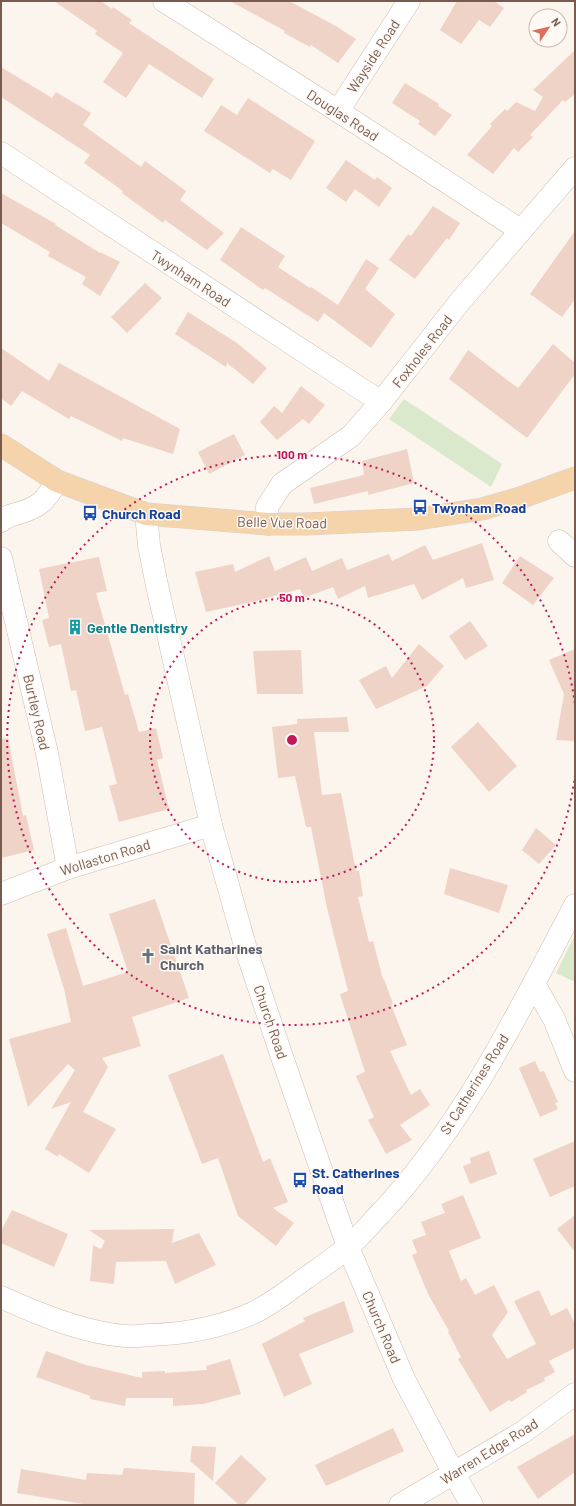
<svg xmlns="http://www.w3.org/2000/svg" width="576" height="1506" viewBox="0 0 576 1506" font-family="Barlow,sans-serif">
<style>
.green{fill:#dae9cc}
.building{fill:#efd3c6}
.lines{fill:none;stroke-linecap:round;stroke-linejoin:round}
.minor-casing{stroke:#cebdb2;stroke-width:23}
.major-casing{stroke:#d9d1ce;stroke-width:23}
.minor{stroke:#fff;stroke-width:22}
.major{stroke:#f5d3ab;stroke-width:22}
.ring{fill:none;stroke:#c2185b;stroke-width:2;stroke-dasharray:2 4}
.labels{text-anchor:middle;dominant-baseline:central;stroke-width:3;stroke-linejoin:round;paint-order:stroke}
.street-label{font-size:14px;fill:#775b50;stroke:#fef9f4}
.transit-label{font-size:14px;font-weight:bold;fill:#164399;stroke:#fef9f4;text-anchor:start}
.culture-label{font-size:14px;font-weight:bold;fill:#0d838f;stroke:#fef9f4;text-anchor:start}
.worship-label{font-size:14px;font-weight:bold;fill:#5b616d;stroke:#fef9f4;text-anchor:start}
.centre{fill:#c2185b;stroke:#fef9f4;stroke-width:2}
.ring-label{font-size:12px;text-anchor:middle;font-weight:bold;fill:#c2185b;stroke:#fef9f4;stroke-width:3;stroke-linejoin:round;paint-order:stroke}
</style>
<rect width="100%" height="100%" fill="#fcf5ed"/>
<g class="green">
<path d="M404 399 502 464 491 487 389 419Z"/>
<path d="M575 935V982L556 973Z"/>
</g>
<g class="building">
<path d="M54 1H101L112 9 113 7 132 20 129 23 214 79 202 98 149 64 126 98 103 82 123 53 95 34 97 31Z"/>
<path d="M230 1H289L334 25 356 39 338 63 311 45 310 47 284 33 285 31Z"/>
<path d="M457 1H494L504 8 490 27 479 20 461 44 440 30Z"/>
<path d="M575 50V94L565 102 563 100 530 135 533 137 518 152 514 148 493 174 467 155 492 126 490 124 505 109 507 111 516 102 535 111 543 97 533 90Z"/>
<path d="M1 67 52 98 56 92 91 113 83 125 141 167 145 161 186 191 180 200 224 233 207 250 165 220 163 223 122 193 123 191 84 163 90 155 1 97Z"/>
<path d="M405 83 439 104 438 106 452 115 435 136 418 124 420 121 392 103Z"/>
<path d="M248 98 315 141 291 180 273 169 270 173 204 131 221 105 237 115Z"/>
<path d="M346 160 375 180 377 177 392 188 379 207 355 189 346 202 326 188Z"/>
<path d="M1 193 56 224 55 225 100 253V252L120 262 100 296 82 284 86 277 48 256 50 252 1 223Z"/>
<path d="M433 206 460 223 449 240 447 238 415 279 389 260 408 234 411 236Z"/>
<path d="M241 227 285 256 278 267 310 288 311 287 338 305 366 259 379 268 365 289 395 314 371 348 324 313 318 322 265 288 263 290 220 260Z"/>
<path d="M575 231V299L562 317 530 294Z"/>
<path d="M145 283 162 298 127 333 111 317Z"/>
<path d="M188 312 237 343 267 368 253 384 227 363 226 367 175 334Z"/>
<path d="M553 344 575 363V374L527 438 449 379 468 350 518 388Z"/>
<path d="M1 348 49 381 59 363 180 429 173 454 123 438 122 441 71 416 69 419 22 391 11 406 1 398Z"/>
<path d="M301 386 325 405 309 424 303 419 277 440 260 422 274 406 282 413Z"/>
<path d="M234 434 245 455 209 474 198 452Z"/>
<path d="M407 449 414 483 368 495V491L314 504 310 488 364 475 362 461Z"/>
<path d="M482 543 494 580 466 588 463 578 422 600 414 584 368 598 365 586 338 599 333 587 304 598 300 589 252 602 206 612 195 572 233 564 235 572 269 556 275 571 306 557 312 571 342 558 347 570 389 554 392 561 425 545 433 560Z"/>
<path d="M520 556 554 578 533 605 502 583Z"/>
<path d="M99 557 107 591 96 593 125 695 128 694 139 732 156 728 163 758 157 760 169 809 119 822 109 786 117 784 102 727 85 731 76 690 71 691 61 644 49 647 42 620 49 618 39 569Z"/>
<path d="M470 621 488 646 465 660 449 636Z"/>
<path d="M419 644 444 666 427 686 376 709 359 680 386 666 392 678Z"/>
<path d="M575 649V741L556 740 564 694 549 660Z"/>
<path d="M301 650 303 694H257L253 651Z"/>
<path d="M347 717 349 732H314L322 795 341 793 356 871 359 870 363 896 358 897 369 942 373 941 383 979H384L393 1004 391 1005 407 1045 390 1051 411 1095 420 1089 430 1105 400 1125 412 1140 386 1154 368 1120 374 1117 356 1076 365 1072 340 994 348 991 327 908 311 827H306L295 776 278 778 272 727 297 724V719Z"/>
<path d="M478 722 517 766 489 792 451 747Z"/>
<path d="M8 738 23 816 26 815 34 850 1 858V739Z"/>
<path d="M536 828 556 845 539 864 522 850Z"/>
<path d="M450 868 508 885 499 913 444 894Z"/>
<path d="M155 899 189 998 132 1017 141 1046 102 1058 108 1067 83 1112 116 1129 89 1173 59 1154 58 1157 45 1149 71 1102 51 1109 75 1070 68 1064 28 1107 9 1039 71 1022 64 989 47 934 66 928 83 986 128 972 109 914Z"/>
<path d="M223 1054 263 1162 270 1158 288 1202 273 1208 294 1223 276 1246 238 1216 218 1158 202 1164 168 1075Z"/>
<path d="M535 1061 540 1072 544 1071 558 1102 555 1103 558 1109 540 1117 519 1068Z"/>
<path d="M575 1141V1186L550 1197 533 1159Z"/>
<path d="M489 1151 497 1174 470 1184 463 1166 471 1163 470 1158Z"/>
<path d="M463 1195 481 1238 449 1251 461 1281 466 1278 475 1295 494 1285 508 1312 492 1335 507 1359 536 1344 514 1301 539 1290 551 1316 567 1308 575 1324V1348L549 1361 555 1372 544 1378 545 1381 526 1390 527 1392 511 1402 509 1400 490 1412 458 1359 461 1357 448 1332 449 1331 428 1294 412 1255 417 1253 412 1240 426 1235 421 1222 445 1213 441 1204Z"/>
<path d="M12 1210 68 1234 54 1267 1 1243V1231Z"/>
<path d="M575 1215V1252L557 1229Z"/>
<path d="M174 1229 172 1243 199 1233 216 1265 175 1284 166 1261 116 1262 114 1284 90 1281 93 1245 101 1249 105 1241 89 1230Z"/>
<path d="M344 1301 354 1332 299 1354 312 1384 284 1397 262 1344 305 1321 303 1318Z"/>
<path d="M46 1351 86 1365 142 1378V1372L165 1371V1373L207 1370 206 1366 230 1359 241 1394 203 1404 173 1406V1398H126L125 1406 90 1399V1396L36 1377Z"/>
<path d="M393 1428 404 1451 326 1486 315 1465Z"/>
<path d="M575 1434V1472L538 1499 517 1467Z"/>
<path d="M192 1446 216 1447 213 1481 190 1461Z"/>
<path d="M241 1455 267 1479 244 1505H239L215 1483Z"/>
<path d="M124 1468 195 1473 194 1505H89L17 1493 21 1469 86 1480 87 1473 122 1475Z"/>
</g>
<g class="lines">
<defs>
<g id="minor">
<path d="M164 1 338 111 520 230"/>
<path d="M338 111 409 1"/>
<path d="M1 153 381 402"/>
<path d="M146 514 149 545 156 581 211 825 246 949 281 1054 348 1247 404 1379 454 1474 472 1505"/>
<path d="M1 521C6 516 12 515 19 513 40 507 46 500 57 481"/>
<path d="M268 524 267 507 282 484 351 436 381 402 462 299 575 168"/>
<path d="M559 541 575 556"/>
<path d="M1 558 47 753 68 868"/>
<path d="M1 894 68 868 211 825"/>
<path d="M534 984 554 1019 575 1071"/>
<path d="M1 1297C38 1314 84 1333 125 1336 133 1337 141 1336 149 1335 184 1334 221 1327 253 1313 272 1304 289 1290 306 1278 320 1268 335 1258 348 1247 360 1237 370 1224 381 1213 464 1124 519 1012 575 905"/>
<path d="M400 1505 523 1432 575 1394"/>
</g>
<path id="major" d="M1 445 57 481 146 514 268 524H306L418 519 482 509 520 498 575 478"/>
</defs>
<use href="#minor" class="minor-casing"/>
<use href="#major" class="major-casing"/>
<use href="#minor" class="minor"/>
<use href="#major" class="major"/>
</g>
<g class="ring">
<circle cx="292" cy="740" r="142"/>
<path d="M575 775A285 285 0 1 1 575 705"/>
</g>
<defs>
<symbol id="bus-bare" viewBox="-9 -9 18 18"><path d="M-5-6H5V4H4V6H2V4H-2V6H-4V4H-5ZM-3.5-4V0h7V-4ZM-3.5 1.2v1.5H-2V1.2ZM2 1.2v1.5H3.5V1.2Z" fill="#1a4fb4" stroke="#fef9f4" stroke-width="2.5" paint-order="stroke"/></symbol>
<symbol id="building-bare" viewBox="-9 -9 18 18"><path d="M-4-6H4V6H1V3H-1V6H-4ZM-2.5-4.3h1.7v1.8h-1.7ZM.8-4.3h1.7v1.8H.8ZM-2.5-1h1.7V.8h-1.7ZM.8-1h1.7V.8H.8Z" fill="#0f9aa8" stroke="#fef9f4" stroke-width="2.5" paint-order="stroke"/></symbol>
<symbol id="church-bare" viewBox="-9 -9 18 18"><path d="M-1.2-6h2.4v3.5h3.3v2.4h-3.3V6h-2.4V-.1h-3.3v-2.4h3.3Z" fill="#6b7280" stroke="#fef9f4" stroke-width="2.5" paint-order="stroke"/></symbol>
</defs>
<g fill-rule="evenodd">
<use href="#bus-bare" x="409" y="496" width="22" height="22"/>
<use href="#bus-bare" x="79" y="502" width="22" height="22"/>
<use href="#building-bare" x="64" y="616" width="22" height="22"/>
<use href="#church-bare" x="137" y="945" width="22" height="22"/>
<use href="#bus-bare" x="289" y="1169" width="22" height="22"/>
</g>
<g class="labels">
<g class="street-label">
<text transform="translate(373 56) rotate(-57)">Wayside Road</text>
<text transform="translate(343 115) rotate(33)">Douglas Road</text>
<text transform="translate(191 278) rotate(33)">Twynham Road</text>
<text transform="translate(422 351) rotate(-52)">Foxholes Road</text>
<text transform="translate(282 522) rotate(1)">Belle Vue Road</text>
<text transform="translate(37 712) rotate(77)">Burtley Road</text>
<text transform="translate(105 857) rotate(-17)">Wollaston Road</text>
<text transform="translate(271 1022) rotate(71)">Church Road</text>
<text transform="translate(474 1084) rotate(-58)">St Catherines Road</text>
<text transform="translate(382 1327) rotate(67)">Church Road</text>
<text transform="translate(489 1451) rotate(-32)">Warren Edge Road</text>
</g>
<g class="transit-label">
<text x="432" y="507">Twynham Road</text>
<text x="102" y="513">Church Road</text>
<text x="312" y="1172">St. Catherines<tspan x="312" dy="16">Road</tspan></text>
</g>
<g class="culture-label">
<text x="87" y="627">Gentle Dentistry</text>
</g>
<g class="worship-label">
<text x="160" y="948">Saint Katharines<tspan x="160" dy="16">Church</tspan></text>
</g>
</g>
<circle cx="292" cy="740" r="6" class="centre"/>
<g class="ring-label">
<text x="292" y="459">100 m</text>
<text x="292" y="602">50 m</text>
</g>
<rect width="576" height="1506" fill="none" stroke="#775b50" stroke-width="4"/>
<g transform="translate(548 28) rotate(55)"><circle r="19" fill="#fef9f4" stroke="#c8bab2"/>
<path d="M0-3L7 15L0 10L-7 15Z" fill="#dc6e5c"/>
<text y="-6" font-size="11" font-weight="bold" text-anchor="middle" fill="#775b50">N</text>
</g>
</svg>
